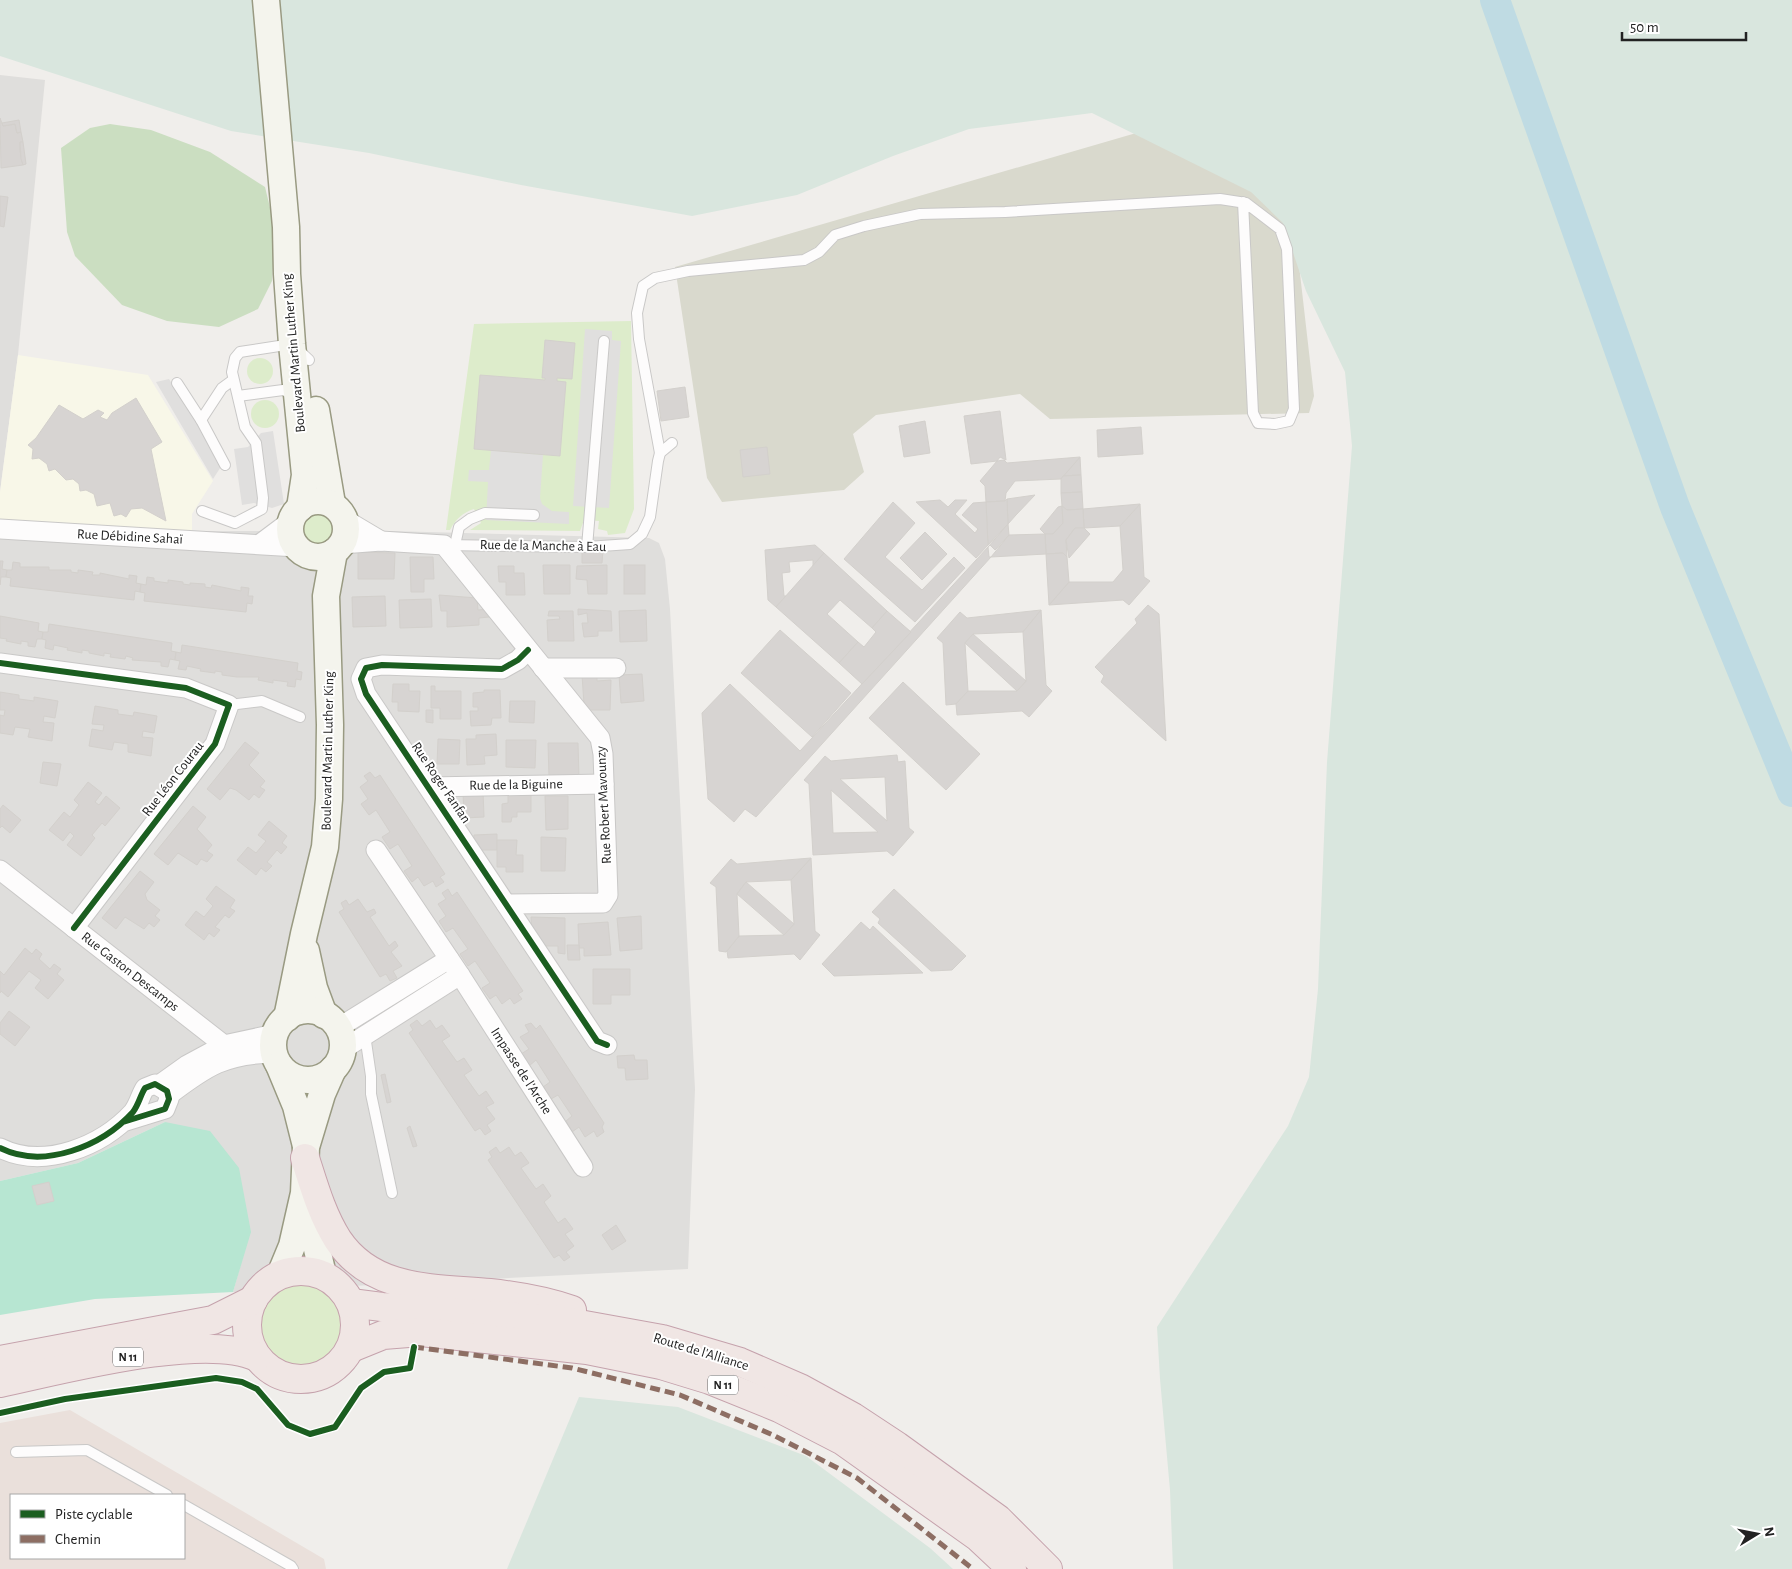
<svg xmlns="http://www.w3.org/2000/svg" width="1792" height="1569" viewBox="0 0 1792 1569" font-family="'Alegreya Sans',sans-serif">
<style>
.residential{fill:#dfdedc}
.education{fill:#f8f7e8}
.military{fill:#eae0db;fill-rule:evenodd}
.construction{fill:#d9d9cd}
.grass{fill:#ddeccb}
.forest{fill:#cbdec1}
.wetland{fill:#d9e6de}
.pitch{fill:#b7e6d2}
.parking{fill:#e0dfde}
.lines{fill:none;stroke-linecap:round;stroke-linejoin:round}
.river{stroke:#bfdbe3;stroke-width:30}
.building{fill:#d7d4d2;stroke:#d3d0cc;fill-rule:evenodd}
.service-casing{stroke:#c9c8c7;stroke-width:12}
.minor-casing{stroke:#c9c8c7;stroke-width:21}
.secondary-casing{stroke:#999a82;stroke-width:29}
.trunk-casing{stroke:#c5a2ac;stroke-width:30}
.service{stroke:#fdfcfc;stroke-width:10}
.minor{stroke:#fdfcfc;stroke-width:19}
.secondary{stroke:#f4f4ed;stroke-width:26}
.trunk{stroke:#f0e6e4;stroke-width:28}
.quiet{stroke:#8d6e63;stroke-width:5;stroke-dasharray:10 5;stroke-linecap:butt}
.cycleway-casing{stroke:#fff;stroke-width:9}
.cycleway{stroke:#1b5e20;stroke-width:6}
.labels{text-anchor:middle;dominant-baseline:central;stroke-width:4;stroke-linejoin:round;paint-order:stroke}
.shield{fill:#fff;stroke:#646464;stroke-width:1}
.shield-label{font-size:12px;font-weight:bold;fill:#222}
.street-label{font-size:14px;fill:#222;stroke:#fff}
</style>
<rect width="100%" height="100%" fill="#f0eeeb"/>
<g class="residential">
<path d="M0 75 45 80 18 355 0 492Z"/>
<path d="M0 519 192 531H390L649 538 659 543 665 559 670 609 695 1089 688 1269 233 1292 250 1232 165 1122 78 1163 0 1181Z"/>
</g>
<path class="education" d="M18 355 148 375 213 481 192 514V531L0 519V492Z"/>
<path class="military" d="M70 1410 324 1559 326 1569H0V1423ZM11 1495H184V1558H11Z"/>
<path class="construction" d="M1198 115 1295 230 1314 396 1309 413 1050 419 1020 394 876 415 853 434 864 472 844 490 722 502 707 478 675 267Z"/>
<g class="grass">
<path d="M631 321 634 509 625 533 608 535 607 531 598 529 599 521 584 520 580 531 470 530 481 523 474 509C462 513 456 519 450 530H446L474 324Z"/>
<circle cx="260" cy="371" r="13"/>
<circle cx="265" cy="414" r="14"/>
<circle cx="318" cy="529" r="15"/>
<circle cx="302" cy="1326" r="44"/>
</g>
<path class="forest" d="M110 124 151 130 210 152 265 187 275 228 272 281 258 309 219 327 167 321 122 305 75 256 67 232 61 148 90 128Z"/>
<g class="wetland">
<path d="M0 0H1792V1569H1173L1170 1490 1160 1379 1157 1327 1288 1126 1309 1077 1318 989 1327 762 1352 446 1345 372 1306 291 1283 223 1251 192 1092 113 969 129 893 156 797 195 692 216 521 185 369 153 231 131 0 56Z"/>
<path d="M579 1397 678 1407 806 1456 930 1548 953 1569H507Z"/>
</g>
<path class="pitch" d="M165 1122 210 1131 239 1168 251 1232 233 1292 95 1299 0 1315V1181L78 1163Z"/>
<g class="parking">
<path d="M585 329 612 331V340L621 341 609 508 573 506Z"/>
<path d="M169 379 222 465 213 479 156 382Z"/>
<path d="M273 431 284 504 272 508 254 503 242 505 234 449 248 447 261 433Z"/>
<path d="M491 450 543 455 540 498 542 504 552 511 569 512V524L486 520 488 482 468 481 469 470H489Z"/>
</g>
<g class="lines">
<path class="river" d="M1495 0 1675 507 1792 792"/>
</g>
<g class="building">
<path d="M0 118 3 126 15 124 17 133 21 132 23 142H20V151L23 165 1 168Z"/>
<path d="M19 120 21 132 17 133 15 124 3 126 2 123Z"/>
<path d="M20 142H23L26 164 23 165 21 159Z"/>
<path d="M0 196 8 197 4 227 0 226Z"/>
<path d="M545 340 575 343 572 379 557 378V381L566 382 560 456 474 449 480 375 545 380V378H542Z"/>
<path d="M685 387 689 417 661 421 657 391Z"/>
<path d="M136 398 162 442 151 449 166 521 142 508 131 509 126 517 121 514 114 516 110 503 97 506 94 494 86 490 80 491 79 484 73 479 66 480 55 469 49 471 47 464 39 458 32 459 33 449 28 445 36 438 59 405 83 419 98 410 104 413 100 417 107 420 112 413Z"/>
<path d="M1000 411 1006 460 1000 457 997 461 971 464 964 416Z"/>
<path d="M925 421 930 453 904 457 899 426Z"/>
<path d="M1141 427 1143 454 1098 457 1097 430Z"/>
<path d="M767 447 770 474 743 477 740 450Z"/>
<path d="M1080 457 1081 475 1063 476Z"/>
<path d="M1080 457 1061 479 1015 481 1006 493 1005 501 986 502 985 486 980 481 997 461 1004 460 1007 463Z"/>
<path d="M1081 475 1082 492 1061 493V479L1063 476Z"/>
<path d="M1082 492 1083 509 1067 510 1062 506 1061 493Z"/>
<path d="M1035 495 1016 515 1008 524 1007 499Z"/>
<path d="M1007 499 1008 524 988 545 986 502 1005 501Z"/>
<path d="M940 500 948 507 955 500H967L955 514 975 533 978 529 962 515 973 503 986 502 988 545 976 558 916 502Z"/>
<path d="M893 502 915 523 885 557 922 590 954 557 965 568 915 622 844 559Z"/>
<path d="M1140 504 1144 577 1150 581 1129 605 1123 600 1049 605 1069 582H1113L1123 570 1120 526Z"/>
<path d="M1140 504 1120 526 1084 528 1083 509Z"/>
<path d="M1062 506 1063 523 1053 534H1045L1040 529 1058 507Z"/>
<path d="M1062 506 1067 510 1083 509 1084 528H1075L1066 540 1067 557 1063 553 1046 554 1045 534H1053L1063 523Z"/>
<path d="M1008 524 1009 535 995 550 990 545 988 547Z"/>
<path d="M1075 528H1084L1090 534 1069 558 1066 540Z"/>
<path d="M925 532 947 554 922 580 900 558Z"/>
<path d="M1045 534 1046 554 991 557 1009 535Z"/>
<path d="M815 545 824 553 813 566V560L789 562 790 572 782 573 784 596H786L776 607 768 600 765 550Z"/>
<path d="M988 547 989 557H991L756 817 745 809 734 822 708 799 702 713 730 684 800 751Z"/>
<path d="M603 550 602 563H582V551Z"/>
<path d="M358 552 395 553 394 579H358Z"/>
<path d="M824 553 887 611 872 628 840 600 827 614 858 642 839 663 776 607Z"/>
<path d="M1063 553 1067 557 1069 582 1049 605 1046 554Z"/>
<path d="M410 557H433L434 579H424V592H411Z"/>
<path d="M0 561H3L2 569 7 570 6 577H1L0 585Z"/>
<path d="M13 562 20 563V567H49V570H71V572L78 573V570L93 572 92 575H100V573L129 579V575L137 576 136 583 141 584 140 592 135 591 134 600 10 586 11 578 6 577 7 570H12Z"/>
<path d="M543 565H570V594H544Z"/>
<path d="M607 565V594H588L587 580 576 579 577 566Z"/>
<rect x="624" y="565" width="21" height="29"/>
<path d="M498 566H514V573H524L525 595H506V582H499Z"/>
<path d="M147 577 154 578V581L168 583V580L183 582V584L190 585V583L205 584V587L211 588 212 585 241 591V587L249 588 248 596H253L252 604 247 603 246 612 144 601 145 593 140 592 141 584 146 585Z"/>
<path d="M439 595 477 598 478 610 489 609V617L479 618V625L447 627V611H441Z"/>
<path d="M385 596 386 626 353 627 352 597Z"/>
<path d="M431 599 432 627 400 628 399 600Z"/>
<path d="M1148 605 1159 614 1166 741 1101 682 1104 676 1095 667 1137 623 1135 619Z"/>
<path d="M578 609 611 611 612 631H598V636L584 637 582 623H588L587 613 578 615Z"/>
<path d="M646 610 647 641 620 642 619 611Z"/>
<path d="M1041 610 1023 632 973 634 965 643 968 691 956 704 946 705 943 643 937 638 960 612 967 618Z"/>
<path d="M1041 610 1046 685 1052 691 1029 717 1022 711 957 715 956 704 968 691H1017L1026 681 1023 632Z"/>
<path d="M549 611H573L574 641H548L547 620 560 619 559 616H548Z"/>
<path d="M887 611 911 632 862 684 839 663 858 642 864 647 876 632 872 628Z"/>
<path d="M0 616 39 623 38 631 43 632 42 639H37L35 647 28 646V642L21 641V644L6 641 7 639 0 638Z"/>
<path d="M49 624 172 643 171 651 176 652 175 660 170 659 168 667 161 666V662L132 660 133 658 126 656 125 659 110 657 111 654 104 653V656L89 653V651L82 650V653L67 650 68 648 54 645 53 650 45 648 46 640 42 639 43 632H48Z"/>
<path d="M780 630 851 693 812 737 741 673Z"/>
<path d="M973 634 1026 681 1017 691 965 643Z"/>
<path d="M182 645 298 663 297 671 302 672 301 680 296 679 295 687 287 686 288 682 273 680V683L258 680 259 677H237L222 675V672L215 671V673L200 671 201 669 187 666 186 670 178 669 180 661 175 660 176 652 181 653Z"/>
<path d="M642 674 644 701 621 703 619 675Z"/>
<path d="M582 675 597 676V681L611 680 610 710H590L584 704Z"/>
<path d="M903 682 980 754 946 790 869 718Z"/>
<path d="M393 684H409V691H420L419 712 398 711V702H392Z"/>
<path d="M431 686H435V691H461V719H440V708H431Z"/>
<path d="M484 690H500L501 718H492L491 725 471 726 470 711H478V707H473V693L484 692Z"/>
<path d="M0 692 19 695V699L34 701V697L58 701 55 718 44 716 43 722 54 723 52 741 28 737 30 729 15 727 13 735 0 733V715L4 716 5 710H0Z"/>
<path d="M510 701H535L534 723 509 722Z"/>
<path d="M95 706 118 710V714L133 716 134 712 157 716 154 733 143 731 142 737 153 738 151 756 128 752V744L114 742 112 750 89 746 92 729 103 731 104 725 92 724Z"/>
<path d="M426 710H433V723L426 722Z"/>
<path d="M496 734 497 755 484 756 485 764 467 765 466 739H476V735Z"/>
<path d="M438 739 460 740 459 764H437Z"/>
<path d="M506 740H536L535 768 506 767Z"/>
<path d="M245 742 259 753 249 765 265 781 260 787 265 790 259 798 254 794 249 800 236 790 230 788 220 800 207 789Z"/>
<path d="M548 743H578L579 777H549Z"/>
<path d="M897 755 898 762 905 761 909 828 914 832 893 856 887 851 813 855 809 784 804 780 825 756 831 761ZM885 777 887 821 840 779ZM831 790 878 832 833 833Z"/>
<path d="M43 762 61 764 57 786 40 783Z"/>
<path d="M370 772 375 778 380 775 445 874 440 877 444 882 436 887 433 881 424 886 418 877 412 882 404 871 412 866 398 844 390 849 382 837 390 832 376 810 369 815 361 804 368 799 360 787 368 781 364 776Z"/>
<path d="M88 782 102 793 95 802 99 805 106 796 120 808 105 826 102 823 92 835 95 838 81 856 67 845 74 836 70 832 63 841 49 830 64 812 70 817 79 805 74 800Z"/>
<path d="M483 791 484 817 464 818 463 792Z"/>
<path d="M508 791H531V812H517V817H512L511 822H502V804L508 803Z"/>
<path d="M545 796H568V829L546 830Z"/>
<path d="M3 805 21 820 10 833 2 826 0 828V809Z"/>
<path d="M193 806 206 817 197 829 212 845 207 851 213 855 207 862 201 859 197 865 178 853 168 865 154 854Z"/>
<path d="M269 821 287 836 282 843 287 847 281 854 277 850 267 862 272 866 266 872 261 868 256 875 237 860 248 847 256 853 266 841 258 835Z"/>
<path d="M497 834V850H474V835Z"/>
<path d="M541 837 566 838 565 871H541Z"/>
<path d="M497 840H517L516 855H523V872H506V867H497Z"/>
<path d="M811 858 815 931 820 935 800 960 794 954 728 958 727 951 739 936 784 935 794 924 791 880Z"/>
<path d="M811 858 791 880 746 882 737 894 739 936 726 952 719 951 716 887 710 883 731 859 737 864Z"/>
<path d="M140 871 154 882 145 894 147 900 160 910 155 916 160 920 154 927 149 923 144 929 125 917 116 929 102 918Z"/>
<path d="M746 882 794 924 784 935 737 894Z"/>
<path d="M216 886 235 900 230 908 235 911 229 918 225 915 215 927 220 930 214 937 209 933 204 940 185 925 196 911 204 917 213 906 206 899Z"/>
<path d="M448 889 452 896 457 892 523 991 518 994 522 999 514 1004 510 998 502 1004 496 995 490 999 482 988 490 983 475 961 468 966 460 954 468 949 453 928 446 932 439 921 446 916 438 904 446 899 442 893Z"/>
<path d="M894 889 966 956 952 970 931 971 878 923 880 919 872 912Z"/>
<path d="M358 899 367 912 374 909 376 913 370 917 389 946 395 941 398 946 391 952 402 966 393 971 397 978 390 981 386 974 380 977 339 912 344 909 341 903 346 900 349 905Z"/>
<path d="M641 916 642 949 620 951 617 918Z"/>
<path d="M531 917 565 918V954L558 953V946H537V934H532Z"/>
<path d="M608 922 611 955 584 956V948H579L578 924Z"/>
<path d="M861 922 870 930 873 926 923 973 834 976 822 964Z"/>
<path d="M567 945H579L580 960H568Z"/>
<path d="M25 948 32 954 36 949 42 954 39 959 50 969 54 964 61 969 57 974 64 980 48 999 35 988 41 980 29 971 8 997 1 991 0 993V971L4 975Z"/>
<path d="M593 969H630V995H611V1004H593Z"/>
<path d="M9 1011 30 1027 15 1046 0 1034V1023Z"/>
<path d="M417 1020 422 1026 430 1020 436 1029 442 1025 450 1036 442 1041 457 1062 464 1058 472 1070 464 1075 479 1096 486 1091 494 1103 486 1107 495 1119 487 1125 491 1131 485 1135 480 1128 475 1131 409 1033 413 1030 410 1025Z"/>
<path d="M531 1023 536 1029 540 1025 604 1123 602 1127 604 1132 597 1137 594 1131 585 1137 579 1127 572 1132 566 1121 572 1116 558 1095 551 1099 543 1087 550 1082 536 1060 529 1066 521 1054 529 1049 520 1037 529 1032 525 1025Z"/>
<path d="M634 1055 635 1060H647L648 1079 626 1080 625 1068H618L617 1056Z"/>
<path d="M385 1074 391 1102 387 1103 381 1075Z"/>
<path d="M410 1126 417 1146 413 1147 407 1128Z"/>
<path d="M496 1147 500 1153 509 1147 515 1156 521 1152 529 1163 521 1168 536 1189 543 1184 551 1196 544 1202 558 1223 565 1218 573 1229 565 1234 574 1246 566 1252 570 1257 564 1261 559 1255 554 1258 488 1160 492 1157 489 1152Z"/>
<path d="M49 1182 54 1201 37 1205 32 1186Z"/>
<path d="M616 1225 626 1241 612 1250 602 1235Z"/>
</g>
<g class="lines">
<defs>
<g id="service">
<path d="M177 383 201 420 225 465"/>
<path d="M238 396 283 390 296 396"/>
<path d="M201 420 222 388 233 380"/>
<path d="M660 453 639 339 637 313 643 286 655 278 688 271 804 260 819 252 835 235 864 226 920 214 1005 212 1220 199 1246 203 1280 229 1287 249 1294 409 1289 421 1275 424 1258 423 1253 413 1243 202"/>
<path d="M202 511 235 523 262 509 263 498 256 443 245 427 232 372 235 358 240 352 292 344 309 360"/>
<path d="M444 545 587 547 630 544 642 534 650 517 658 461 660 453 672 443"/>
<path d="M455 545 459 527 470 519 485 513 534 515"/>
<path d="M587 547 604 341"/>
<path d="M229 705 262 701 300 717"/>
<path d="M365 1035 371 1076V1094L392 1193"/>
<path d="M16 1452 87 1450 167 1495"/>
<path d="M184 1505 291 1566 293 1569"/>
</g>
<g id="minor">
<path d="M344 519 381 541"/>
<path d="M0 529 297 547"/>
<path d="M260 544 292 520"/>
<path d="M342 544 381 541 444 545 600 738 603 754 608 895 603 903 506 904"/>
<path d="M528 650 518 660 502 669 382 665 366 668 361 679 366 694 597 1041 607 1045"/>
<path d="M0 663 186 688 229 705 215 744 74 928"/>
<path d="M543 668H616"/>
<path d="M429 787 604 784"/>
<path d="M376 850 460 975 583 1167"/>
<path d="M0 870 224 1045 236 1056"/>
<path d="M338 1028 449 959"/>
<path d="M342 1050 460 975"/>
<path d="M159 1085 187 1065 224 1045 275 1034"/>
<path d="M169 1095C207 1066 225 1054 274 1053"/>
<path d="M0 1148C44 1170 102 1146 133 1112 139 1104 140 1096 145 1088L155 1084 167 1091 169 1099 165 1109 123 1122"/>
</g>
<g id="secondary">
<path d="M266 0 286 227 287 274 292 344 305 475 300 508"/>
<path d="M316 410 332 504"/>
<circle cx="318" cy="529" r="28"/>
<path d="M306 951 314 988 324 1015"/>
<circle cx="308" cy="1045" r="35"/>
<path d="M287 1018 304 934 325 847 329 799 330 725 326 596 334 552"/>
<path d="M279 1065 296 1106 306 1146"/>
<path d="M306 1201 323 1275"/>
<path d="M280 1275 292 1246 304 1193 306 1147 322 1094 333 1069"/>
</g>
<g id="trunk">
<path d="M305 1158C314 1186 322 1215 338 1240 373 1292 434 1288 490 1293 518 1296 546 1301 572 1310"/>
<circle cx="301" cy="1325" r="54"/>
<path d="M351 1303 382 1307 557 1320 662 1339 740 1362 800 1388 853 1417 897 1446 998 1519 1048 1569"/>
<path d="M351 1348 383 1335 421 1332 587 1350 661 1365 710 1380 779 1408 843 1441 978 1537 1012 1569"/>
<path d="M0 1360 213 1320 253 1300"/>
<path d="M0 1383C62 1370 202 1332 257 1357"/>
</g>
</defs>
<use href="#service" class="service-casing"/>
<use href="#minor" class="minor-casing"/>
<use href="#secondary" class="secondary-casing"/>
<use href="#trunk" class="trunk-casing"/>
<use href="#service" class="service"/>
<use href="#minor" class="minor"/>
<use href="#secondary" class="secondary"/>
<use href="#trunk" class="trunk"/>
<path class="quiet" d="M414 1347 572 1368 680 1395 773 1435 857 1478 973 1569"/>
<defs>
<g id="cycleway">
<path d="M528 650 518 660 502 669 382 665 366 668 361 679 366 694 597 1041 607 1045"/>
<path d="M0 663 186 688 229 705 215 744 74 928"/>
<path d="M0 1148C44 1170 102 1146 133 1112 139 1104 140 1096 145 1088L155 1084 167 1091 169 1099 165 1109 123 1122"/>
<path d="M0 1413 65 1399 216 1378 242 1382 257 1389 288 1425 310 1434 335 1427 361 1388 384 1372 410 1368 414 1347"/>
</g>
</defs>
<use href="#cycleway" class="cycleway-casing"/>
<use href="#cycleway" class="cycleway"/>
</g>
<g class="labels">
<g class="shield">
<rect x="113" y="1347.5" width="30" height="19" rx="4"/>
<rect x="708" y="1375.5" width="30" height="19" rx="4"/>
</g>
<g class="shield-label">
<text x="128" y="1357">N 11</text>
<text x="723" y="1385">N 11</text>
</g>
<g class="street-label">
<text transform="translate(294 353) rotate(-95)">Boulevard Martin Luther King</text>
<text transform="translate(130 537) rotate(3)">Rue Débidine Sahaï</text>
<text transform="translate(543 546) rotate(1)">Rue de la Manche à Eau</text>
<text transform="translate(328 751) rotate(-89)">Boulevard Martin Luther King</text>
<text transform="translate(173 779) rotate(-52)">Rue Léon Courau</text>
<text transform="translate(441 783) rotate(56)">Rue Roger Fanfan</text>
<text transform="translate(516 785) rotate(-1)">Rue de la Biguine</text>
<text transform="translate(604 805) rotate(-93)">Rue Robert Mavounzy</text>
<text transform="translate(130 972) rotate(38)">Rue Gaston Descamps</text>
<text transform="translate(521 1071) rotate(57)">Impasse de l'Arche</text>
<text transform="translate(701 1352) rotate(17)">Route de l'Alliance</text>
</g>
</g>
<rect x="10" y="1494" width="175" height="65" fill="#ffffff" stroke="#a7a7a7"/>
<rect x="20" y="1510" width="25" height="8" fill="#1b5e20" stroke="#a7a7a7"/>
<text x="55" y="1519" font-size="15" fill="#222222">Piste cyclable</text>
<rect x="20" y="1535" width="25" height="8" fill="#8d6e63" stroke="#a7a7a7"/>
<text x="55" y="1544" font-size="15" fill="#222222">Chemin</text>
<g transform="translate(1757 1534) rotate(80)" stroke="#ffffff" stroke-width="4" paint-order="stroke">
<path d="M0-4L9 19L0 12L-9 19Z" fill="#222222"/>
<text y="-8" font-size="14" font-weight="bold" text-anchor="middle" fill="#222222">N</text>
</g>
<path d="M1622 32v8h124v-8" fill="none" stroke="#222222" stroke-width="2.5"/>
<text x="1630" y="32" font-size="15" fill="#222222" stroke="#ffffff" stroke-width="4" paint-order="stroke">50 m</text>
</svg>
